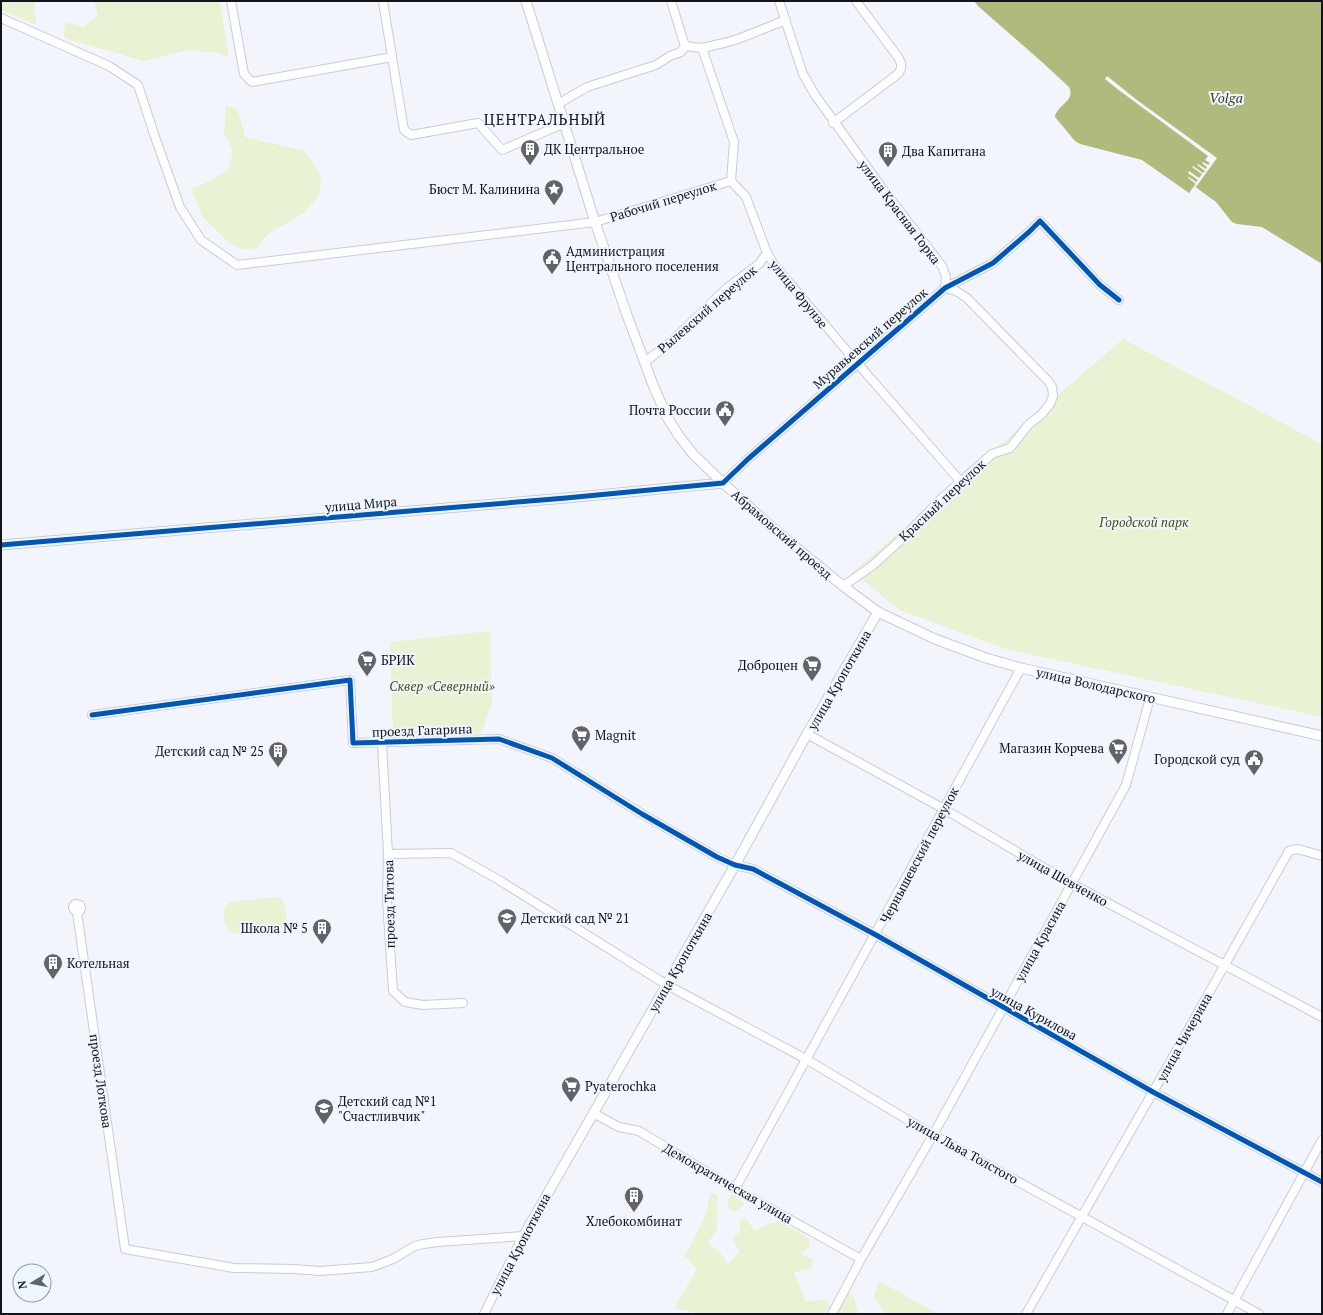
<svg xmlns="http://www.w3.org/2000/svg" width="1323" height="1315" viewBox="0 0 1323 1315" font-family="'PT Serif',serif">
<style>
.green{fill:#e9f2d2}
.water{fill:#b0ba7d}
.pier{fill:#f2f6fc}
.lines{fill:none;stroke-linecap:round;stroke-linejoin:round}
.minor-casing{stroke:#c9ccd2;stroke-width:10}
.tertiary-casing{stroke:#c9ccd2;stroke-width:11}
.minor{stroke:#fdfeff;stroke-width:8}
.tertiary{stroke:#fdfeff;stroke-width:9}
.cycleway-casing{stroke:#eff5ff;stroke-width:8}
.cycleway{stroke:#0057b8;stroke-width:5}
.labels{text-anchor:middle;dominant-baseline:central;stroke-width:4;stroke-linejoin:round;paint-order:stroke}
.poi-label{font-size:13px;fill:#11141a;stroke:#eff5ff;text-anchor:start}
.street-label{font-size:13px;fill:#11141a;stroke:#eff5ff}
.park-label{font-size:13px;font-style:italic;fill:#47500a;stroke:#eff5ff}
.water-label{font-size:14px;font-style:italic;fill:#3a4019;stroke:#eff5ff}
.quarter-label{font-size:15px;letter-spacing:1px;fill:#11141a;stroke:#eff5ff}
</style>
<rect width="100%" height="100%" fill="#f2f6fc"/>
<g class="green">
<path d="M1 1H34L36 25 1 10Z"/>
<path d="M94 1H220L229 58 218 53 187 50 144 61 64 38 65 22 84 27 98 15Z"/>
<path d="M226 105 238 110 245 137 304 151 315 166 321 176 319 195 305 212 268 234 255 249H241L231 244 203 218 191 189 204 184 228 170 233 151 224 133Z"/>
<path d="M1123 339 1322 444V717L1006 649 899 610 853 572Z"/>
<path d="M490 631 492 700 482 733 393 738 390 642Z"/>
<path d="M274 897 280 898 284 902 287 921 284 926 280 929 234 933C226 931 222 918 224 910 225 906 228 904 231 902Z"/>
<path d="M711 1192 717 1195V1229L708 1243 719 1251 728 1264 739 1252 733 1238 740 1232 739 1221 745 1217 754 1230 778 1221 810 1239 809 1247 801 1254 813 1259 812 1268 794 1272 805 1301 826 1300 830 1306 825 1314H701L674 1308 697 1269 685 1256 705 1217Z"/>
<path d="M732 1194 740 1198 744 1205 735 1212 729 1209 727 1202Z"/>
<path d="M879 1281 938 1314H885L874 1297Z"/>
<path d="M848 1293 854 1297 858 1313 859 1314H836Z"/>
</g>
<path class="water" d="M974 1H1322V264L1262 227 1237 224 1232 222 1216 202 1194 186 1189 193 1142 160 1080 144 1075 141 1055 117C1057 105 1076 101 1069 87L1042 62 979 7Z"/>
<path class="pier" d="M1107 76 1137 100 1217 158 1196 187 1194 186 1196 184 1188 178 1189 177 1196 182 1198 180 1188 173 1189 171 1199 178 1202 174 1192 167 1193 166 1203 173 1205 171 1197 165 1198 164 1206 169 1207 167 1202 163 1203 162 1208 165 1210 163 1205 160 1208 156 1116 88 1105 79Z"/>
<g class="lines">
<defs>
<g id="minor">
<path d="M231 1 244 74 252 82 392 57"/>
<path d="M671 1 685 46"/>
<path d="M779 1 803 74 815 95 885 192 942 266 946 277 945 288 956 291 967 298 1048 381 1052 387 1053 396 1050 404 1041 415 1029 424 1010 448 992 454 941 499 904 537 872 566 843 586"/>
<path d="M383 2 404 130 411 135 478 123 502 150 565 123"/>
<path d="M1 18 109 66 138 85 155 137 180 207 201 240 237 265 595 222 731 181"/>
<path d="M685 46 702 48 724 43 738 39 786 20"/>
<path d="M702 48 734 142 731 181 746 197 767 253 775 266 858 364 961 482"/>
<path d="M558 104 587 87 656 65 670 56 681 52 685 46"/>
<path d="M833 123 898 74 901 69V63L898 57 856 1"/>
<path d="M645 362 671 342 727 288 759 264 767 253"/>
<path d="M723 483 748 459 945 288 993 263 1029 232 1040 221 1100 285 1119 300"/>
<path d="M92 715 350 680 353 743 499 739 552 758 642 814 717 857 735 865 753 869 876 935 1153 1092 1322 1182"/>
<path d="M807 734 944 809 1072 884 1322 1017"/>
<path d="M382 743 388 854 387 900 393 991 405 1002 423 1005 463 1003"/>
<path d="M388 854 451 853 499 880 667 985 806 1059 933 1135 1259 1314"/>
<path d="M77 912 74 910 73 907 75 904 80 905 81 908 80 911 77 912 125 1249 234 1268 293 1269 320 1271 372 1267 393 1259 415 1246 423 1244 438 1242 523 1236"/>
<path d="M593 1113 619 1127 639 1131 735 1189 861 1259"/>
<path d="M735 1189 1021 668"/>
<path d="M484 1314 520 1242"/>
<path d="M832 1314 861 1259 933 1135 1126 785 1150 698"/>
<path d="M1026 1314 1153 1092 1289 851 1298 849 1322 856"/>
<path d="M1227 1314 1322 1140"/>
</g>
<g id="tertiary">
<path d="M526 1 595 222 627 315 653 385 667 417 679 436 693 454 723 483 775 530 843 586 878 612 935 639 986 658 1021 668 1322 736"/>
<path d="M1 545 566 498 723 483"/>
<path d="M520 1242 735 865 807 734 878 612"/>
</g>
</defs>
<use href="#minor" class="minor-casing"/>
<use href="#tertiary" class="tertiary-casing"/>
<use href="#minor" class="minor"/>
<use href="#tertiary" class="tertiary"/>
<defs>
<g id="cycleway">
<path d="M1 545 566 498 723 483 748 459 945 288 993 263 1029 232 1040 221 1100 285 1119 300"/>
<path d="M92 715 350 680 353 743 499 739 552 758 642 814 717 857 735 865 753 869 876 935 1153 1092 1322 1182"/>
</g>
</defs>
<use href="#cycleway" class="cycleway-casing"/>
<use href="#cycleway" class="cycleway"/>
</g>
<defs>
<symbol id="building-pin" viewBox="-11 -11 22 30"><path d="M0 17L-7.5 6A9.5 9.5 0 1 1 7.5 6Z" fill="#606369" stroke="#eff5ff"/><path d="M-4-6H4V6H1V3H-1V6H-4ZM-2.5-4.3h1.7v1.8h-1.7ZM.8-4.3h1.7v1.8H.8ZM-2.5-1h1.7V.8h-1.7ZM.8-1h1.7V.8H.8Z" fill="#fff"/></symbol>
<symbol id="sight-pin" viewBox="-11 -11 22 30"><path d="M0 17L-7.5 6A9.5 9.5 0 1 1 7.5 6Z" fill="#606369" stroke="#eff5ff"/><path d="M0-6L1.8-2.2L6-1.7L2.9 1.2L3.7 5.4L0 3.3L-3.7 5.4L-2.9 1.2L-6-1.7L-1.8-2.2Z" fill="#fff"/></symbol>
<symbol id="civic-pin" viewBox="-11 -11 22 30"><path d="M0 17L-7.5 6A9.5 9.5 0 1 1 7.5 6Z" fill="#606369" stroke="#eff5ff"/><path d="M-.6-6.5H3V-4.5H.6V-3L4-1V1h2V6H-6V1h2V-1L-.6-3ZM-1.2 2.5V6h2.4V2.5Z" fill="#fff"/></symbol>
<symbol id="supermarket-pin" viewBox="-11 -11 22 30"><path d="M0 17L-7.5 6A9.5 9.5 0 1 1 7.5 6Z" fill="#606369" stroke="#eff5ff"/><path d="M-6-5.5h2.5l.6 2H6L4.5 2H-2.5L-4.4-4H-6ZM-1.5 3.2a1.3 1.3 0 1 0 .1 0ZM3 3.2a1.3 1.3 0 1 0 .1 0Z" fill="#fff"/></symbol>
<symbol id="school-pin" viewBox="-11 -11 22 30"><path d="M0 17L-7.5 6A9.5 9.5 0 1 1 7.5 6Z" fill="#606369" stroke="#eff5ff"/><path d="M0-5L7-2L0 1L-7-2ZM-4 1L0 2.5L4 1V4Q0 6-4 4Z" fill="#fff"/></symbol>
</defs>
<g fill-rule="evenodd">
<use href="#building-pin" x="519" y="138" width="22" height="30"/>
<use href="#building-pin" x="877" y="140" width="22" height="30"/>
<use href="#sight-pin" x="543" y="178" width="22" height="30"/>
<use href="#civic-pin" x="541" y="247" width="22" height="30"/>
<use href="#civic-pin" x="714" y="399" width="22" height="30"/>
<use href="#supermarket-pin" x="356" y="649" width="22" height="30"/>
<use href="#supermarket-pin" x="801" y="654" width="22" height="30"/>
<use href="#supermarket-pin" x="570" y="724" width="22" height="30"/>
<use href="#supermarket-pin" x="1107" y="737" width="22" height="30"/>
<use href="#building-pin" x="267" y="740" width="22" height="30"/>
<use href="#civic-pin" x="1243" y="748" width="22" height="30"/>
<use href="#school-pin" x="496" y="907" width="22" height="30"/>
<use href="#building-pin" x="311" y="917" width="22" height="30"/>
<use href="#building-pin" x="42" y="952" width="22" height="30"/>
<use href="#supermarket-pin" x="560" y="1075" width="22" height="30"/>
<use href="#school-pin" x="313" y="1097" width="22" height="30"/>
<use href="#building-pin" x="623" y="1185" width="22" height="30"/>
</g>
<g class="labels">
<g class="poi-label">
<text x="544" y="149">ДК Центральное</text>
<text x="902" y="151">Два Капитана</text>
<text x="540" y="189" text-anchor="end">Бюст М. Калинина</text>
<text x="566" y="251">Администрация<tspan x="566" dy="15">Центрального поселения</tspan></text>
<text x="711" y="410" text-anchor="end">Почта России</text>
<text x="381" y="660">БРИК</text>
<text x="798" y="665" text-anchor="end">Доброцен</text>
<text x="595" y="735">Magnit</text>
<text x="1104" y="748" text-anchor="end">Магазин Корчева</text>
<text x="264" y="751" text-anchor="end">Детский сад № 25</text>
<text x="1240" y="759" text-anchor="end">Городской суд</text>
<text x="521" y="918">Детский сад № 21</text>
<text x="308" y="928" text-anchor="end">Школа № 5</text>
<text x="67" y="963">Котельная</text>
<text x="585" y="1086">Pyaterochka</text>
<text x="338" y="1101">Детский сад №1<tspan x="338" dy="15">"Счастливчик"</tspan></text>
<text x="634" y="1221" text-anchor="middle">Хлебокомбинат</text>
</g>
<g class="street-label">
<text transform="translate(663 201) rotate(-17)">Рабочий переулок</text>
<text transform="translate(900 212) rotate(53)">улица Красная Горка</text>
<text transform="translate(799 294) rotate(51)">улица Фрунзе</text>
<text transform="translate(707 309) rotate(-41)">Рылевский переулок</text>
<text transform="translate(870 338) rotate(-41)">Муравьевский переулок</text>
<text transform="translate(942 500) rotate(-43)">Красный переулок</text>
<text transform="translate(361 504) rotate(-5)">улица Мира</text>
<text transform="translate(782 534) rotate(41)">Абрамовский проезд</text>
<text transform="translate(839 680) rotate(-60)">улица Кропоткина</text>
<text transform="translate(1096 685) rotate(13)">улица Володарского</text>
<text transform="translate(422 730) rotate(-2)">проезд Гагарина</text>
<text transform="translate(919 855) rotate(-62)">Чернышевский переулок</text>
<text transform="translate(1063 878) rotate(29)">улица Шевченко</text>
<text transform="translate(389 904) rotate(-91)">проезд Титова</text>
<text transform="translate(1040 941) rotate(-61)">улица Красина</text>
<text transform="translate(680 962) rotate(-60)">улица Кропоткина</text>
<text transform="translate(1034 1013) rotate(29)">улица Курилова</text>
<text transform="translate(1184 1037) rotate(-61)">улица Чичерина</text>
<text transform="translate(101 1081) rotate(82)">проезд Лоткова</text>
<text transform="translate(963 1150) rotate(29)">улица Льва Толстого</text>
<text transform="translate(728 1183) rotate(30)">Демократическая улица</text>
<text transform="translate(520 1244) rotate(-62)">улица Кропоткина</text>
</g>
<g class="park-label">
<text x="1144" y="522">Городской парк</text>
<text x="442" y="686">Сквер «Северный»</text>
</g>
<g class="water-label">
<text x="1226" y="97">Volga</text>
</g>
<g class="quarter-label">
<text x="545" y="119">ЦЕНТРАЛЬНЫЙ</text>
</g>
</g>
<rect width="1323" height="1315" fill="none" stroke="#11141a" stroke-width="4"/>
<g transform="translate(32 1283) rotate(260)"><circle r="19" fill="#eff5ff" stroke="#969ba3"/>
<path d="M0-3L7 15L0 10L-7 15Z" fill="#606369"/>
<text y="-6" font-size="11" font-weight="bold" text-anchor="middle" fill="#11141a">N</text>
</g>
</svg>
